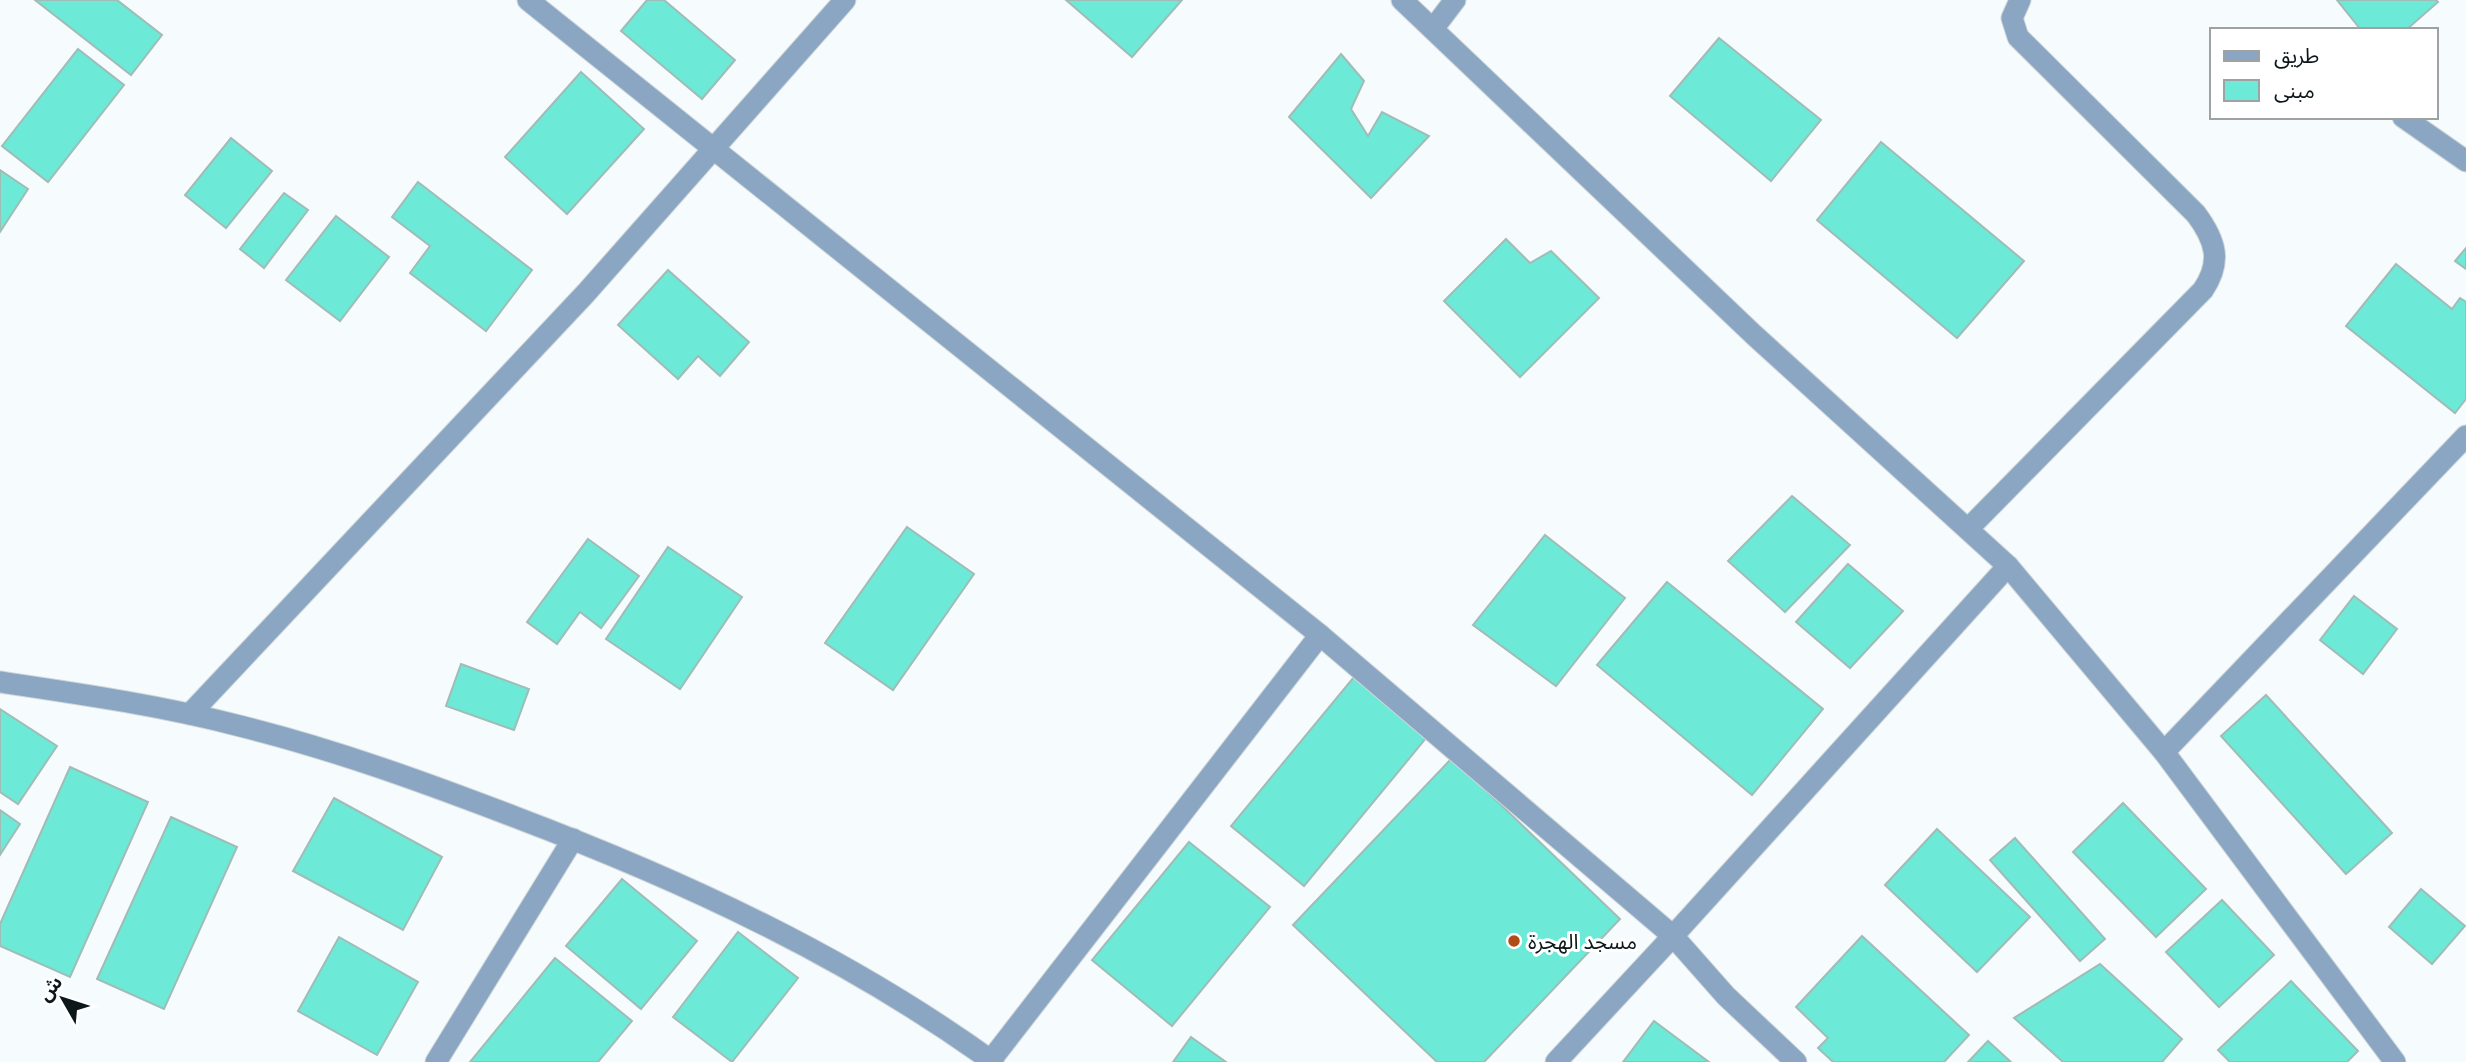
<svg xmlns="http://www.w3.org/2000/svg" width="2466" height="1062" viewBox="0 0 2466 1062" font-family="'Public Sans','Noto Sans Arabic',sans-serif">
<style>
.building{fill:#6cead7;stroke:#a0bcb7;stroke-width:2}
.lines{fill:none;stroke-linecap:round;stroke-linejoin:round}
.lane-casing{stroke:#d1d7d9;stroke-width:23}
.street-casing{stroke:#d1d7d9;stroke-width:23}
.lane{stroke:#8ba6c3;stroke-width:21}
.street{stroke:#8ba6c3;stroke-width:21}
.poi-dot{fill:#b04d16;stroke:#fff;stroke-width:2.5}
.labels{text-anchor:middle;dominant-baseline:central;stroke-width:6;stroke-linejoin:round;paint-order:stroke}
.poi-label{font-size:21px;fill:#0d171a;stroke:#fff;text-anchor:start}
</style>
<rect width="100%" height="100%" fill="#f6fcfd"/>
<g class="building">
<path d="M35 0H117L162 35 131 75Z"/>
<path d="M647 0H664L735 60 702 99 621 31Z"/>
<path d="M1066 0H1182L1132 57Z"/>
<path d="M2337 0H2436L2438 2 2406 30H2361Z"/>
<path d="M1719 38 1821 120 1771 181 1670 96Z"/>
<path d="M78 49 124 85 48 182 2 146Z"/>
<path d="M1341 54 1364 81 1351 109 1368 136 1382 112 1429 136 1371 198 1289 117Z"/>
<path d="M581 72 644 129 567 214 505 157Z"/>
<path d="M231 138 272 171 226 228 185 195Z"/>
<path d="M1881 142 2024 261 1957 338 1817 220Z"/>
<path d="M0 170 28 189 0 232Z"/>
<path d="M418 182 532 270 486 331 410 273 430 246 392 217Z"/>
<path d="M284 193 308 210 264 268 240 249Z"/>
<path d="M336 216 389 257 340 321 286 280Z"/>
<path d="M1506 239 1530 263 1551 251 1599 298 1520 377 1444 301Z"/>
<path d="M2466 248V269L2455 261Z"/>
<path d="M2396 264 2452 309 2460 298 2466 302V399L2455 413 2346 326Z"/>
<path d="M668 270 749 342 720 376 698 356 678 379 618 325Z"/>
<path d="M1792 496 1850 545 1785 612 1728 561Z"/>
<path d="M907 527 974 574 893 690 825 643Z"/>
<path d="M1545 535 1625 598 1556 686 1473 625Z"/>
<path d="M588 539 639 576 601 628 580 612 557 644 527 622Z"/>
<path d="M668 547 742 597 680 689 606 639Z"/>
<path d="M1848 564 1903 611 1850 668 1796 622Z"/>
<path d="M1667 582 1823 709 1752 795 1597 665Z"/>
<path d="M2354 596 2397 629 2363 674 2320 640Z"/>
<path d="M461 664 529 689 514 730 446 706Z"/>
<path d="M1354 677 1427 737 1304 886 1231 826Z"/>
<path d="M2266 695 2392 833 2346 874 2221 736Z"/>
<path d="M0 709 57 746 18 804 0 792Z"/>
<path d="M1452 758 1620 919 1484 1062H1437L1293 925Z"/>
<path d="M70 767 148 802 70 977 0 946V924Z"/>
<path d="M334 798 442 857 403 930 293 871Z"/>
<path d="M2123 803 2206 889 2156 937 2073 852Z"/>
<path d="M0 810 20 824 0 855Z"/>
<path d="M171 817 237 847 164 1009 97 979Z"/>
<path d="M1937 829 2030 917 1977 972 1885 885Z"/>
<path d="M2015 838 2105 939 2080 961 1990 860Z"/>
<path d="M1189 842 1270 907 1172 1026 1092 960Z"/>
<path d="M622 879 697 941 641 1009 566 946Z"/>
<path d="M2421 889 2465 926 2432 964 2389 927Z"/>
<path d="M2222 900 2274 955 2219 1007 2166 952Z"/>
<path d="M738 932 798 978 732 1062 673 1017Z"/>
<path d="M1862 936 1969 1035 1944 1062H1833L1818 1048 1828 1038 1796 1007Z"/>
<path d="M339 937 418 982 377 1055 298 1011Z"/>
<path d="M555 958 632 1021 598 1062H470Z"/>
<path d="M2100 964 2182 1039 2162 1062H2063L2014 1018Z"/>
<path d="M2291 981 2358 1051 2347 1062H2230L2218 1050Z"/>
<path d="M1654 1021 1709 1062H1623Z"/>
<path d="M1191 1037 1226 1062H1173Z"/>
<path d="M1988 1041 2011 1062H1968Z"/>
</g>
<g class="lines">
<defs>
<path id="lane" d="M2403 117 2466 161"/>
<g id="street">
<path d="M528 0 1320 635 1673 936 2008 566"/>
<path d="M1402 0 1754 335 2008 566 2164 752 2395 1062"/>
<path d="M1433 29 1455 0"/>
<path d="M1969 528 2203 290C2222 262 2216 241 2196 214L2018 37 2012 18 2020 0"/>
<path d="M0 682C81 694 164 706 244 727 336 750 426 783 515 817 684 881 846 956 993 1062"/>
<path d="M190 714 586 293 845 0"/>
<path d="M2164 752 2466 436"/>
<path d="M991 1060 1320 635"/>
<path d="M436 1062 573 839"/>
<path d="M1556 1062 1673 936 1726 996 1796 1062"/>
</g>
</defs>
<use href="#lane" class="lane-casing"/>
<use href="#street" class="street-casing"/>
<use href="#lane" class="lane"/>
<use href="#street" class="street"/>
</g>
<circle class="poi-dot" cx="1514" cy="941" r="7"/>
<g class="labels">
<g class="poi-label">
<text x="1528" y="941">مسجد الهجرة</text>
</g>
</g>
<rect x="2210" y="28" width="228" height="91" fill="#ffffff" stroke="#9ea2a3" stroke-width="2"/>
<rect x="2224" y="51" width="35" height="10" fill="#8ba6c3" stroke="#9ea2a3" stroke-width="2"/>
<text x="2274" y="63" font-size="21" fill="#0d171a">طريق</text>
<rect x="2224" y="80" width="35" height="21" fill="#6cead7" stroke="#9ea2a3" stroke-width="2"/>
<text x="2274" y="98" font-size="21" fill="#0d171a">مبنى</text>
<g transform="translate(63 999) rotate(309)" stroke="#ffffff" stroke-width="5" paint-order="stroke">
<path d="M0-5L12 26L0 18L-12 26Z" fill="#0d171a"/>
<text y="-10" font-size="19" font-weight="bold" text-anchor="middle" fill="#0d171a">ش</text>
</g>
</svg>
